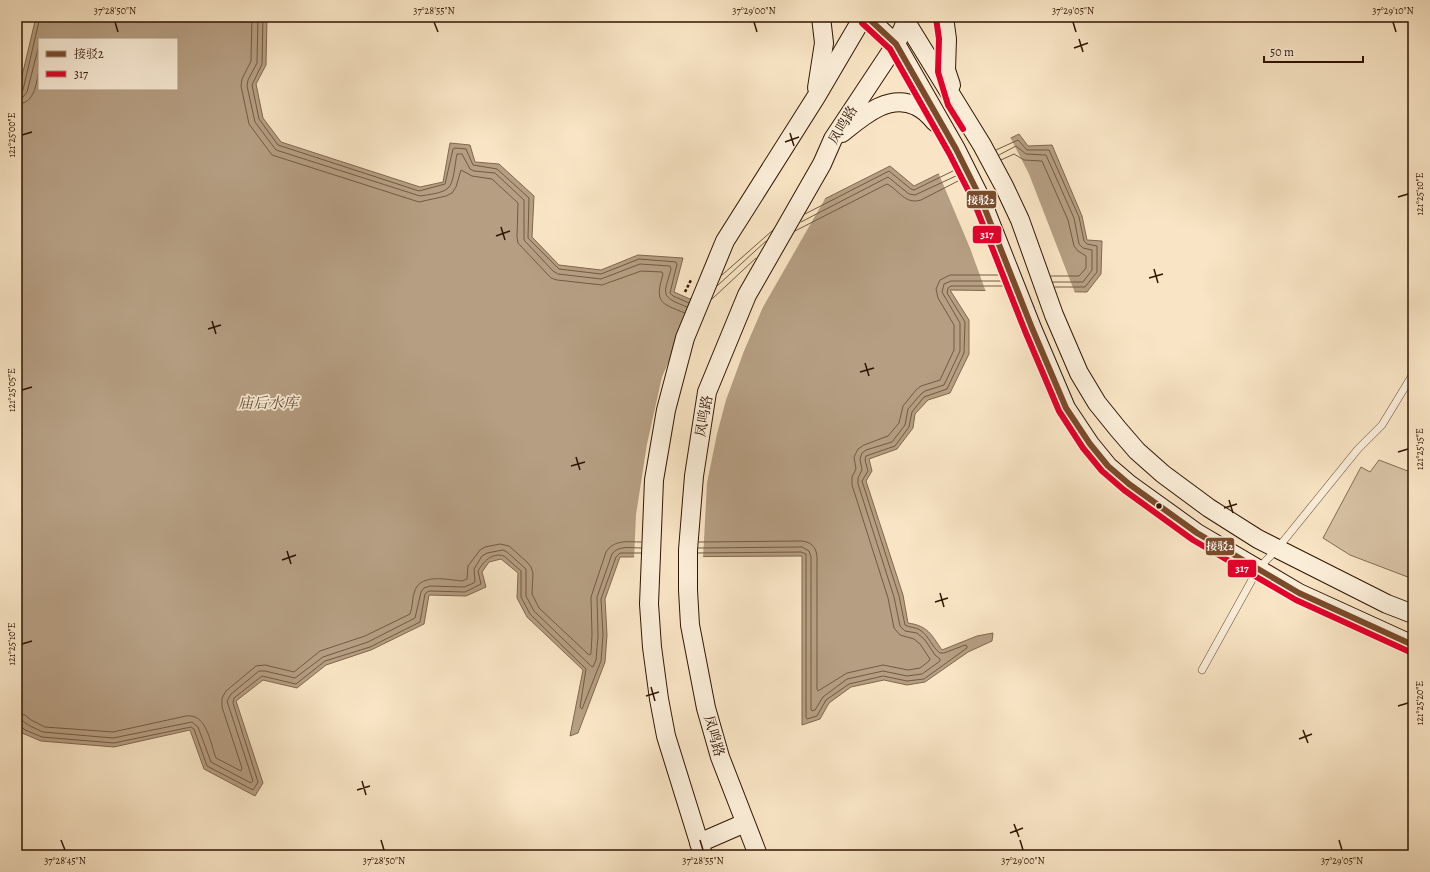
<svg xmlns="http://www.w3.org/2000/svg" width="1430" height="872" viewBox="0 0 1430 872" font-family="Alegreya,'Noto Serif SC',serif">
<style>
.green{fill:#d7c2a4;stroke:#846c52}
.water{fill:#b59e82;stroke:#80674e;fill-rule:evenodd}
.pier{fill:#f9e5c5}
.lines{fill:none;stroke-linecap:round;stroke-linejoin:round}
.shore{stroke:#725a41;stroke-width:1}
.lane-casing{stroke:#624931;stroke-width:8}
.secondary-casing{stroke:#301500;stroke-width:20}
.path{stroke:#301500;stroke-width:2.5;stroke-dasharray:3 2;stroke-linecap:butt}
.lane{stroke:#fbeed9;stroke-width:7}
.secondary{stroke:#fbeed9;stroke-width:18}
.bus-1-casing{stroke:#fbeed9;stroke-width:9}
.bus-2-casing{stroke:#fbeed9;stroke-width:9}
.bus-1{stroke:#7a4b2a;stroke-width:6}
.bus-2{stroke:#e4002b;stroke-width:6}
.ticks{fill:none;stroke:#301500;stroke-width:1.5}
.bus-dot{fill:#301500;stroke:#fbeed9;stroke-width:1.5}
.labels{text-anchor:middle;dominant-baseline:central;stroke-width:3.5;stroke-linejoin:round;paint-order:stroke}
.street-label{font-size:14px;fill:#301500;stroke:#fbeed9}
.water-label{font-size:15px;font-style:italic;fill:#654c34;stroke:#fbeed9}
.line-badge{stroke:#fbeed9;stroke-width:1.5}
.badge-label{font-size:11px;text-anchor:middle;font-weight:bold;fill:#fff}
.neatline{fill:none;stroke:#301500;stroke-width:1.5}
.ticks-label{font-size:10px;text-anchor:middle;fill:#301500}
</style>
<rect width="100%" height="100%" fill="#f9e5c5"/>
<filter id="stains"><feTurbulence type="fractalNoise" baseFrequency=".005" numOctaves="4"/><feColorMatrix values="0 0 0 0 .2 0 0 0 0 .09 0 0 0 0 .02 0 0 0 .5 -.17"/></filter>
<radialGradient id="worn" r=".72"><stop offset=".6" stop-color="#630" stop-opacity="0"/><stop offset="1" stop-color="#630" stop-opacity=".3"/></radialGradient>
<path class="green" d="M1379 460 1413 473V579L1350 555 1323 538 1361 467 1370 472Z"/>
<path class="water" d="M36 17H267L266 65 256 84 263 118 281 142 420 187 443 182 450 143 470 145 475 162 499 164 534 196 532 237 559 265 601 270 638 255 683 258 674 292 690 299 767 228 890 166 914 186 1019 134 1028 146 1052 145 1082 216 1087 240 1102 241 1101 274 1087 292 950 290 969 320V354L950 393 928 400 915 414 913 428 897 449 869 459 872 471 866 481 903 595 908 623C928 626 931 634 942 650L977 636 993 633 992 641 968 652 925 682 907 685 884 680 851 687 829 703 820 719 802 725V556L620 557 605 599 607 635 605 662 578 733 570 736 583 670 527 617 517 598 518 573 501 559 489 562 482 572 486 587 466 596 429 595 424 624 371 650 326 665 297 688 263 680 236 701 263 783 255 796 204 769 190 730 114 747 41 741 22 733 17 727V97ZM39 39H177V89H39Z"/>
<g class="pier">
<path d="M1010 137 1029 174 1075 293 986 292 970 248 938 172Z"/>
<path d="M826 197 763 307 744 351 726 400 717 434 707 483 703 559H634L636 515 647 444 662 377 702 285 766 227Z"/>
</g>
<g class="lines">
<g class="shore">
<path d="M252 17 251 61 242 79 241 86 249 124 272 155 419 202 446 196 452 193 456 187 461 170 472 176 492 179 518 203 517 237 518 243 551 278 557 280 602 285 641 271 662 272 663 274C655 302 659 303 685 313"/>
<path d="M258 17 257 63 248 80 247 86 255 122 276 150 420 196C427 195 444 193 448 188 454 184 455 162 457 154H462L470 169 474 171 495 173 524 200V240L553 271 558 274 601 279 640 264 670 266 671 269C664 295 659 296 687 307"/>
<path d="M263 17 262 64 252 85 259 119 278 145 419 191 445 184 453 149 455 148 466 149 473 165 497 169 529 198 528 238 559 269 601 274 639 259 676 262 677 264 670 293 673 296 689 303"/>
<path d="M17 93H20L23 90 40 17"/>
<path d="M17 98 23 97 27 92 39 45"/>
<path d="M17 104C35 104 36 84 39 70"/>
<path d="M996 150 1018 140 1027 150H1049L1079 217 1084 241 1087 244 1097 246V272L1085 287H1055"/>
<path d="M999 155 1016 146 1026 154 1046 155 1074 218 1079 244 1083 248 1092 250V270L1083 282H1053"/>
<path d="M1001 160 1014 154 1024 160 1042 161 1068 220 1074 246 1078 251 1086 256V268L1079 276H1051"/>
<path d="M805 214 889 171 911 189 914 190 955 170"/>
<path d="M801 222 888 177 909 194 915 195 958 175"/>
<path d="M795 231 887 184C899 190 905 205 921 200L960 180"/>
<path d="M722 275 773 230"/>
<path d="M717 286 766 241"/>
<path d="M712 299 756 258"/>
<path d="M699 542 802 541C811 542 816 547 817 556V689L818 691 847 673 883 665 908 670 920 668 929 661 930 659 920 644 914 639 900 635 894 628 888 598 852 485V477L856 469 854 457 858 449 864 445 888 436 899 423 903 406 916 390 921 386 940 380 954 350V325L938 298 936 289 940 280 950 275H1000"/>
<path d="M698 548 802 547 809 551 811 557V709L812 711 815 710 823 697 847 679 883 671 907 676 922 674 940 661V659L935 655 925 640 917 633 905 631 900 626 894 597 858 484V478L862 470 860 459 862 453 866 450 892 442 905 425 908 409 921 394 925 391 944 385 960 351V323L942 292 944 284 951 281H1003"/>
<path d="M698 553 801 552 806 554V717L807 719 817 716 826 700 849 684 883 676 907 681 924 679 967 648V646L965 645 944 653H940C932 647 929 636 920 630 916 627 910 628 905 625L899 596 862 481 868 471 865 460 866 456 895 446 909 427 912 412 924 397 947 389 964 353 965 322 947 293 948 288 951 286H1005"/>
<path d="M17 714 25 715 31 720 45 727 113 732 186 716C207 713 210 743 216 758L241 771 242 768 222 707V698L226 691 256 666 265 665 294 672 320 651 365 636 410 614C413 607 412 597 415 590 422 573 449 580 462 581L467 579 468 566 480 550 485 547 500 544 509 546 527 562 531 567 533 573 532 594 539 608 588 654 590 655 591 653 592 635 591 597 606 552C614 539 629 542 641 542"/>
<path d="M17 720 23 721 28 725 43 732 113 738 192 722 198 727 211 762 251 783 253 781 227 701 231 694 259 671H265L295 678 323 657 368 642 415 618 421 592 424 588 430 586 464 587 474 583 475 581 474 569 482 556 487 553 503 550 507 552 526 569V596L534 611 591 666 593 667 596 660 598 636 597 597 612 554C618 545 631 548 641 548"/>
<path d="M17 725H20L25 730 42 737 114 743 191 727 194 729 207 766 253 790 258 782 233 703 234 698 262 676 296 684 325 661 370 647 420 622 425 594 427 592 430 591 465 592 481 584 478 571C483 562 492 552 504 556L521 571V597L530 614 586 669 580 707 582 709 601 661 603 635 601 599 616 557 620 553H641"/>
</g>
<defs>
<path id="lane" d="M1202 670 1258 569 1277 549 1358 449 1382 425 1413 374"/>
<g id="secondary">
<path d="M867 17 896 44 956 149 981 199 1032 328 1066 408 1090 444 1108 466 1129 484 1197 533 1299 593 1413 645"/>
<path d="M903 17 982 145 1004 186 1020 220 1054 315 1079 373 1097 403 1118 429 1137 451 1163 474 1209 508 1258 539 1387 604 1413 614"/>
<path d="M944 17 947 39 946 70 951 85"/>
<path d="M817 88 824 43 821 17"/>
<path d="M842 133C862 117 888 93 916 106 923 109 930 116 935 122"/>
<path d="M699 843 745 823"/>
<path d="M703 855 666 736 659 699 652 647 649 604 654 480 666 410 685 338 725 241 816 97 863 17"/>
<path d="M758 855 720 757 706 708 690 625 688 590V550L694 476 707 392 747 295 822 164 833 139 896 44 908 17"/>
</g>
</defs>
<use href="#lane" class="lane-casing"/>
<use href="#secondary" class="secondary-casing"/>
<path class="path" d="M685 292 691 280"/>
<use href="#lane" class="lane"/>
<use href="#secondary" class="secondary"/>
<defs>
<path id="bus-1" d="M867 17 896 44 956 149 981 199 1032 328 1066 408 1090 444 1108 466 1129 484 1197 533 1299 593 1413 645"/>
<g id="bus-2">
<path d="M936 18 939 39 938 72 948 105 963 129"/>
<path d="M862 23 890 49 949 153 974 202 1025 331 1059 411 1083 448 1102 471 1124 490 1193 540 1296 600 1410 652"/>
</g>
</defs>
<use href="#bus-1" class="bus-1-casing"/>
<use href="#bus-2" class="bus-2-casing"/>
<use href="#bus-1" class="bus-1"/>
<use href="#bus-2" class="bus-2"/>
</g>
<path class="ticks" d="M115 22 118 32M434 22 438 32M754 22 757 32M1073 22 1076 32M1393 22 1396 32M1079 39 1083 52M1074 48 1088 43M790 133 794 146M22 135 32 132M785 142 799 137M1398 197 1408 194M501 227 505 240M496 236 510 231M1154 269 1158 283M1149 278 1163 274M212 321 216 334M208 329 221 325M865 363 869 376M860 372 874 368M22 390 32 387M1398 452 1408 449M576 457 580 470M571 466 585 462M1229 500 1233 513M1224 508 1237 504M287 551 291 564M282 560 296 555M940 593 944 607M935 602 948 598M22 644 32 641M651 687 655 701M646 696 659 692M1398 706 1408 703M1303 730 1308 743M1299 739 1312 734M362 781 366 795M357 790 370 786M1014 824 1019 837M1010 833 1023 828M61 840 65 850M381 840 384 850M700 840 703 850M1020 840 1023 850M1339 840 1342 850"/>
<circle class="bus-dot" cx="1159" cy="506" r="3.5"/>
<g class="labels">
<g class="street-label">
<text transform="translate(843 125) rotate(-59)">凤鸣路</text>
<text transform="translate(704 416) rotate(-80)">凤鸣路</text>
<text transform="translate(714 736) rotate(74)">凤鸣路</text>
</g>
<g class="water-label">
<text x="268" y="403">庙后水库</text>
</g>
</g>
<g class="line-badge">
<rect x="966" y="190" width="31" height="19" rx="4" fill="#7a4b2a"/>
<rect x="972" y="225" width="30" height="19" rx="4" fill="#e4002b"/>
<rect x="1205" y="537" width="30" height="19" rx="4" fill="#7a4b2a"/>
<rect x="1227" y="559" width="30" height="19" rx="4" fill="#e4002b"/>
</g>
<g class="badge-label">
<text x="981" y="204">接驳2</text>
<text x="987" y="238">317</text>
<text x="1220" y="550">接驳2</text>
<text x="1242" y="572">317</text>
</g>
<rect width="1430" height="872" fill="none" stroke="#f9e5c5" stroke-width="44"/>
<rect x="38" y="38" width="140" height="52" fill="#fbeed9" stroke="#aa9782"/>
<rect x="46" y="51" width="20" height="6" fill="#7a4b2a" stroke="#aa9782"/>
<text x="74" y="58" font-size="12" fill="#301500">接驳2</text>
<rect x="46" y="71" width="20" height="6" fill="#e4002b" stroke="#aa9782"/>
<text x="74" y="78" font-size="12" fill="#301500">317</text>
<path d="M1264 56v6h99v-6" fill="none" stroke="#301500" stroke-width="2"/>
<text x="1270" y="56" font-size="12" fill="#301500" stroke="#fbeed9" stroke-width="3" paint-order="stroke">50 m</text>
<rect x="22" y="22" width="1386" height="828" class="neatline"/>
<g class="ticks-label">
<text x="115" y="14">37°28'50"N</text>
<text x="434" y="14">37°28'55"N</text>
<text x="754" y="14">37°29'00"N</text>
<text x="1073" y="14">37°29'05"N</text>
<text x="1393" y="14">37°29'10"N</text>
<text transform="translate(11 135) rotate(-90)" y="4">121°25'00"E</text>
<text transform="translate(1419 194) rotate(-90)" y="4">121°25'10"E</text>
<text transform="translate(11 390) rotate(-90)" y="4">121°25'05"E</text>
<text transform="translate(1419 449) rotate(-90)" y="4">121°25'15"E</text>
<text transform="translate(11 644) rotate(-90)" y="4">121°25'10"E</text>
<text transform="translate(1419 703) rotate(-90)" y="4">121°25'20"E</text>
<text x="65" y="864">37°28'45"N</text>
<text x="384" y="864">37°28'50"N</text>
<text x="703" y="864">37°28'55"N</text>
<text x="1023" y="864">37°29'00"N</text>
<text x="1342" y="864">37°29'05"N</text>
</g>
<rect width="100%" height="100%" filter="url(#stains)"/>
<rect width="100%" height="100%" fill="url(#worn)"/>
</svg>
